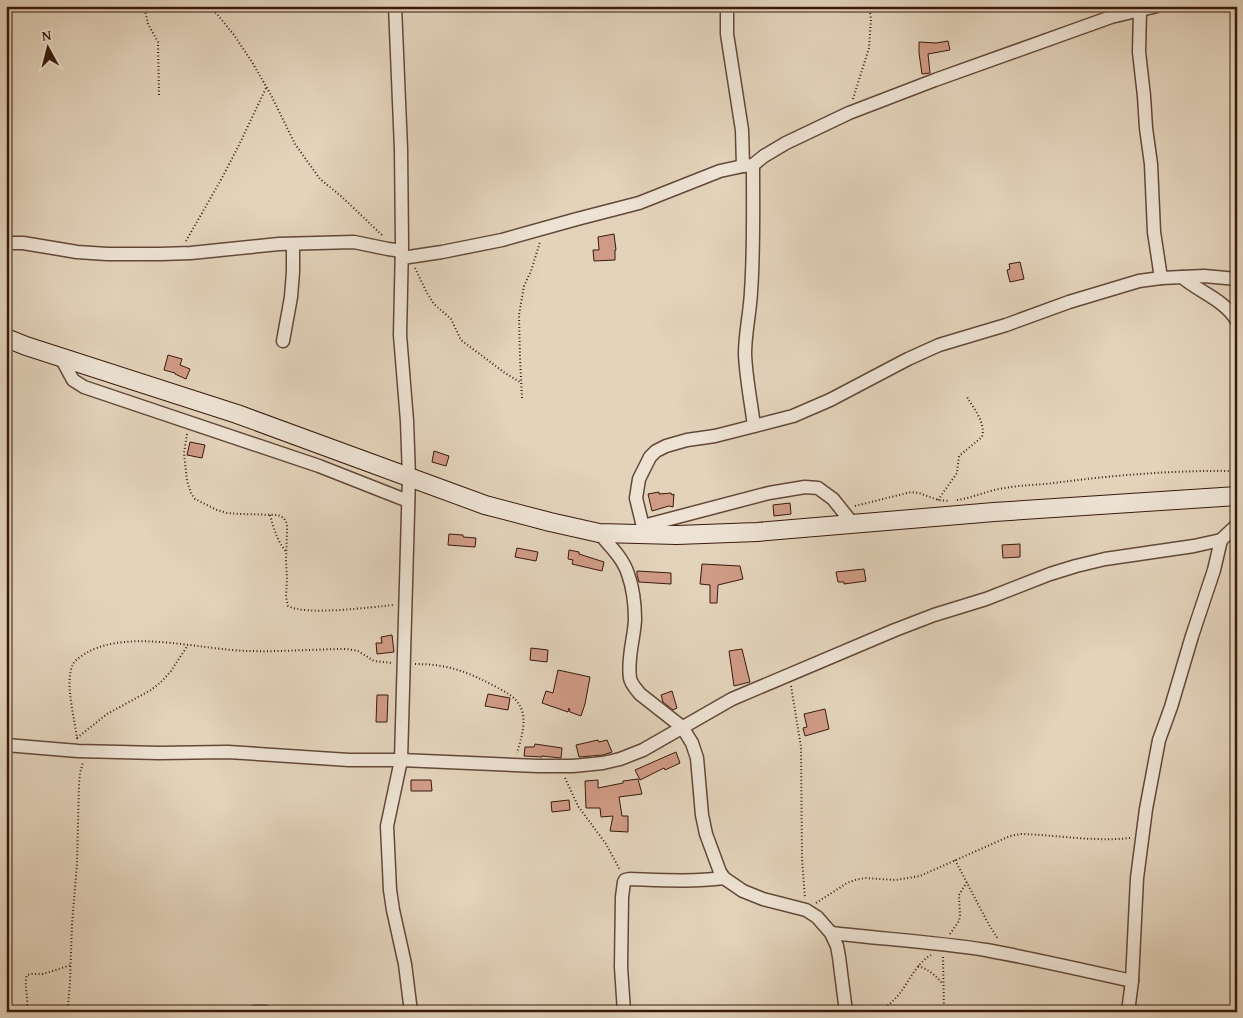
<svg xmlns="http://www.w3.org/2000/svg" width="1243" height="1018" viewBox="0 0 1243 1018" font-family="'Gentium Book Plus',serif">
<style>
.building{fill:#d09b86;stroke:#38190c}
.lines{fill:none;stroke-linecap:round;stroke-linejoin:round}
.minor-casing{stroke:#634838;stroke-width:15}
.secondary-casing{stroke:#38190c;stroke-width:20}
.path{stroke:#38190c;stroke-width:2;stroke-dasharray:1 2.5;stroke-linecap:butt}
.minor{stroke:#ede2d3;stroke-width:12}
.secondary{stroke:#ede2d3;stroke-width:18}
</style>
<rect width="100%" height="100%" fill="#e3d3bb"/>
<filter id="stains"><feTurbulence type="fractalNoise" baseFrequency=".004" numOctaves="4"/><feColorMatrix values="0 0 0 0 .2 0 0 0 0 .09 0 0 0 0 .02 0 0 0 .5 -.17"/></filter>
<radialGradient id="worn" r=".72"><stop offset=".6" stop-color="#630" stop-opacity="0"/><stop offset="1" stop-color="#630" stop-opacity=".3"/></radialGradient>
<g class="building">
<path d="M948 41 950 50 928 54 930 73 922 74 919 53V42L936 43Z"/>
<path d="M614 234 616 250H615V260L594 261 593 250H599L598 237Z"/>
<path d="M1020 262 1024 279 1010 282 1007 270 1010 269 1009 264Z"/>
<path d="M168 355 182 359 180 365 190 369 186 379 175 374V373L164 370Z"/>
<path d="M190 442 205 445 202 458 187 455Z"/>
<path d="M434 451 449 456 446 466 432 462Z"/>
<path d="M659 492V494L671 493 672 495 674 494 673 507 669 506 652 511 648 494Z"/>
<path d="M790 503 791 514 774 516 773 505Z"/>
<path d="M449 534 463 535V537L476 538 475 547 448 545Z"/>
<path d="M1020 544V557L1003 558 1002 545Z"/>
<path d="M517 548 538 552 536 561 515 557Z"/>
<path d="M569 550 579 552V554L604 562 602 571 572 564 573 560 568 559Z"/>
<path d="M702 564 740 566 743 579 718 585 717 603H710V585L700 584Z"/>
<path d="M864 569 866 581 844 584V582H838L836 572Z"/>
<path d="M637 571 671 573V584L639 582 637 575Z"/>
<path d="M392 635 394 652 377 654 376 643H382L381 637Z"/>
<path d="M531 648 548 650 547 662 530 660Z"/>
<path d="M742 649 750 682 734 686 729 651Z"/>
<path d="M558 670 590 677 585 704 581 716 570 712 569 708 568 712 542 703 546 691 553 693Z"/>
<path d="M672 691 677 708 673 710 663 702 661 695Z"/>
<path d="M488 694 510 698 508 710 485 706Z"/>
<path d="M377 695H388L387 722H376Z"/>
<path d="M825 709 829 729 805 736 803 728 807 727 804 714Z"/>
<path d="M598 740 599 742 607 740 612 752 603 755 579 757 576 745Z"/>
<path d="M535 744 562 748 561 758 542 756V757L524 756 525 747H534Z"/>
<path d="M676 752 680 763 665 770 664 768 640 780 635 770Z"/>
<path d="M638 779 642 794 619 797 622 816H628V832L610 831 613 816 601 817 600 808H586L585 781 598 780V788L623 783V781Z"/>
<path d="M411 780H431L432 791H411Z"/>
<path d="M569 800 570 810 552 812 551 802Z"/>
</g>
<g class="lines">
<defs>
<g id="minor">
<path d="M395 6 401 149 402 244 400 335 407 421 409 477 401 760 387 826 390 890 393 910 405 964 411 1012"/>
<path d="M727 6V34L742 130 743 166"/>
<path d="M1139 6 1140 11 1139 52 1144 96 1146 128 1151 164 1154 232 1161 278"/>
<path d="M753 165C753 207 754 250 751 292 750 313 745 333 745 354 746 378 751 402 754 426"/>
<path d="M6 243H23L77 252 107 254H161L191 253 279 244 354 242 388 249 402 251"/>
<path d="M402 258 442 252 502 240 577 219 639 203 720 171 743 166 753 165 764 156 786 143 849 113 935 80 1072 31 1111 17 1157 6"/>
<path d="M1182 277C1199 292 1225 300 1237 321"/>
<path d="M283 341 291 297 293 272V244"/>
<path d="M61 358 73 380 84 387 319 466 408 501"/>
<path d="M643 526 769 493 805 487 818 488 833 499 853 524"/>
<path d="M599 533C609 545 623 558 628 574 633 588 635 605 635 620 634 639 627 659 630 678 631 684 636 689 640 694L682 727 692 743 697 758 702 815 706 834 720 872 724 878 743 891 763 899 806 910 817 917 831 933 837 946 839 957 846 1012"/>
<path d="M645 535 636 498 639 479 650 457 656 451 666 446 687 440 715 436 793 416 830 400 908 359 939 345 1006 325 1069 302 1139 281 1161 278 1204 276 1237 279"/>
<path d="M6 745 78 751 159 753 228 752 349 760H401L538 766H573L603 763 620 759 643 750 732 699 895 630 934 615 986 599 1050 574 1076 566 1105 559 1194 546 1221 540 1237 525"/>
<path d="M831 933C883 939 935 942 986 950 1035 959 1083 970 1132 981"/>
<path d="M255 1012H265"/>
<path d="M624 1012 621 967 622 897 624 882 625 880 630 879C661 880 692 882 724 878"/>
<path d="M1128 1012 1132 981 1137 878 1146 809 1159 740 1171 707 1192 636 1214 570 1221 540"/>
</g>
<path id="secondary" d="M6 338 26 346 237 414 485 505 550 522 599 533 677 535 757 532 994 512 1237 496"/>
</defs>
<use href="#minor" class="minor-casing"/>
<use href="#secondary" class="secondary-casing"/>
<g class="path">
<path d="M144 6 148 24 158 42 159 95"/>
<path d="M207 6 217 14 234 35 252 62 271 95 295 144 320 179 342 197 382 235"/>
<path d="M853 99 869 48 871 19 869 6"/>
<path d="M186 241 222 178 239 145 266 88"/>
<path d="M415 268 427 293 434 304 451 319 461 340 505 373 520 382"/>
<path d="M522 398 520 358 519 315 524 286 531 271 540 242"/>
<path d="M187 434 184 453 187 481 191 493 195 499 217 510 227 513 240 514 278 515 284 518 287 524V532L286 561 287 578 286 597 288 606C307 616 371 607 394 605"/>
<path d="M938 500 957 473 959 456 982 437C986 423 974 409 967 397"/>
<path d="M957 500C973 498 988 490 1005 488 1021 485 1038 485 1054 483 1114 475 1176 470 1237 471"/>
<path d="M855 506 911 492 919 493 938 500 949 501"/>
<path d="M270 515C274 529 277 541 287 553"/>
<path d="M415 664C448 664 469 672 498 688 507 693 517 698 521 708 527 722 521 739 517 753"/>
<path d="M791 686 801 747 802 859 805 898"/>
<path d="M77 738 107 714 151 690 161 682 171 671 188 645"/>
<path d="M77 739C75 719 64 682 73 664 76 659 83 655 88 652 130 629 201 650 249 651 281 652 314 649 347 649L358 651 374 661 393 663"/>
<path d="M565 778 578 806 606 844 620 870"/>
<path d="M955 860 988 923 998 939"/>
<path d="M816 903 847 883 855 880 865 878 896 880 920 876 1010 836 1021 834C1058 835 1094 842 1130 838"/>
<path d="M950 934 959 921 960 915 959 895 967 882"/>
<path d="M943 957 944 1012"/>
<path d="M918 966C928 969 935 975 942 983"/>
<path d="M26 1012C30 999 23 987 27 975L32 974H43L71 965"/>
<path d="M66 1012 68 1006 70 982 72 924 77 864 79 784 80 773 83 762"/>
<path d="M879 1012C887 1006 894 1001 900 993 910 980 916 964 931 955"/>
</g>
<use href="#minor" class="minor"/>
<use href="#secondary" class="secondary"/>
</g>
<rect width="1243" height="1018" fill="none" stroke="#e3d3bb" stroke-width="25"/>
<rect x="8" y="8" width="1228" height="1003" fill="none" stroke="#38190c" stroke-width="2.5"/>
<rect x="12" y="12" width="1218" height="993" fill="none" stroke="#38190c"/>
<g transform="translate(48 48) rotate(353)" stroke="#ede2d3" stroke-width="4" paint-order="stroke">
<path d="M0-4L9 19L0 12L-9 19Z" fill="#38190c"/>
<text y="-8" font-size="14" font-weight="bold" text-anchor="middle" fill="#38190c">N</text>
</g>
<rect width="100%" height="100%" filter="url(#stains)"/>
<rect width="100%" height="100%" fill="url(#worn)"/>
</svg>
